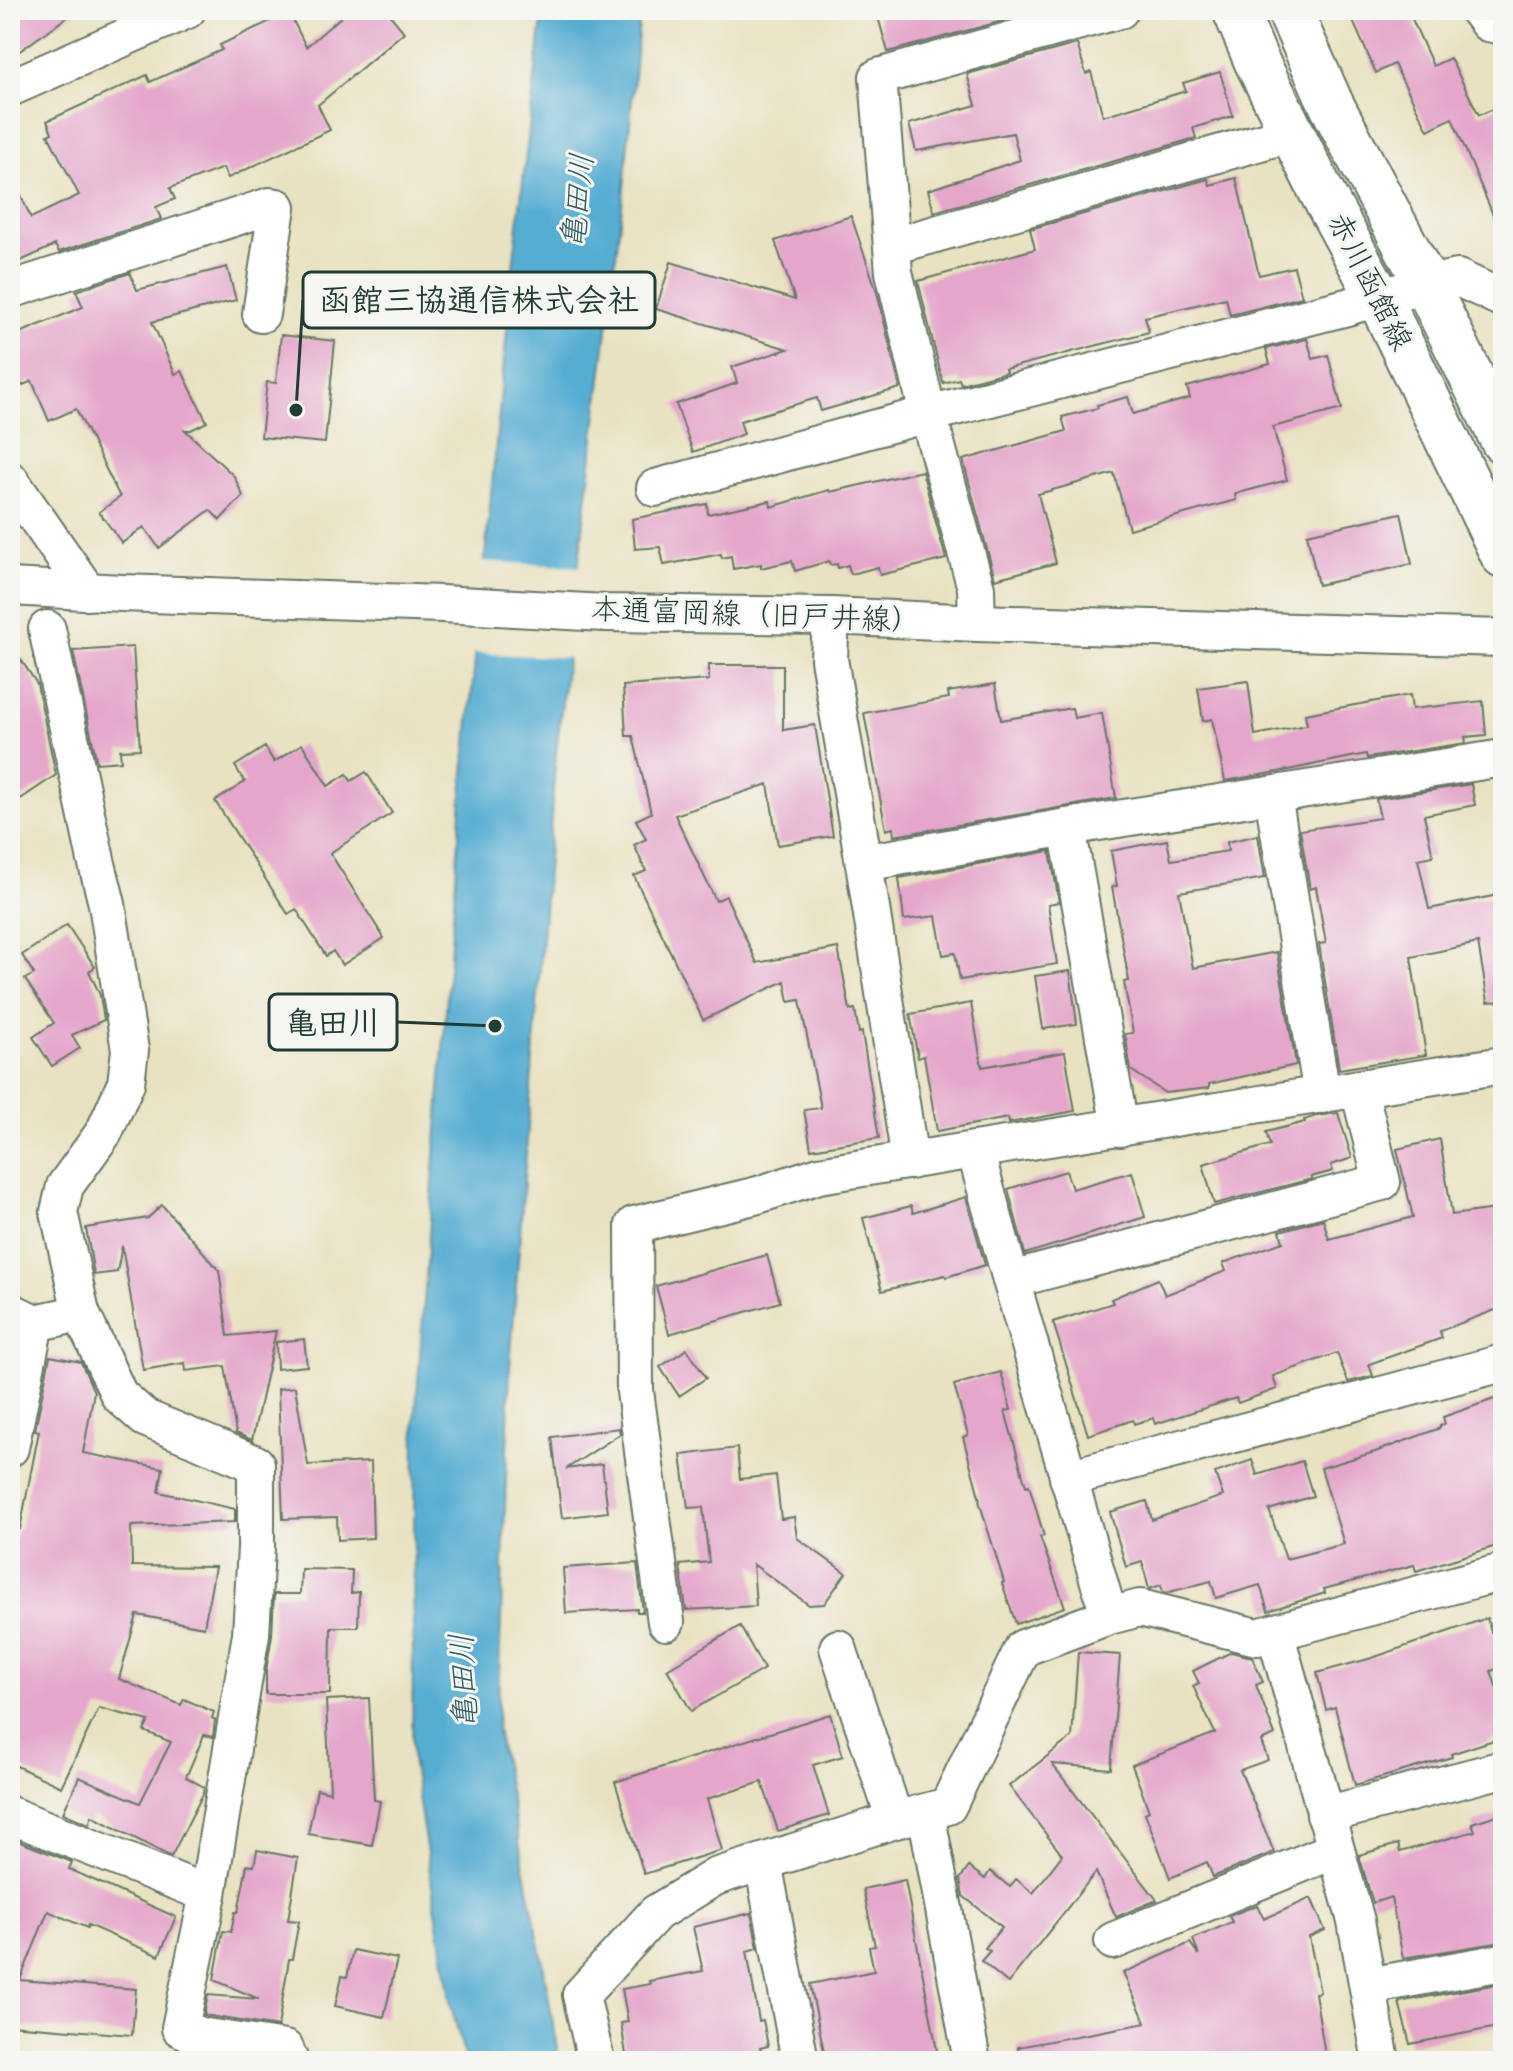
<svg xmlns="http://www.w3.org/2000/svg" width="1513" height="2071" viewBox="0 0 1513 2071" font-family="Mynerve,'Klee One',sans-serif">
<style>
.water{fill:#56add2;stroke:#3a7583;stroke-width:2}
.pier{fill:#e9e2c1}
.building{fill:#e4a6ca}
.lines{fill:none;stroke-linecap:round;stroke-linejoin:round}
.minor-casing{stroke:#667765;stroke-width:40}
.major-casing{stroke:#667765;stroke-width:48}
.minor{stroke:#fff;stroke-width:36}
.major{stroke:#fff;stroke-width:44}
.labels{text-anchor:middle;dominant-baseline:central;stroke-width:6;stroke-linejoin:round;paint-order:stroke}
.street-label{font-size:30px;fill:#1f3d34;stroke:#f6f6f2}
.water-label{font-size:32px;font-style:italic;fill:#305f63;stroke:#f6f6f2}
.leader{fill:none;stroke:#1f3d34;stroke-width:3}
.callout-dot{fill:#1f3d34;stroke:#f6f6f2;stroke-width:3}
.callout{fill:#f6f6f2;stroke:#1f3d34;stroke-width:3}
.callout-label{font-size:32px;text-anchor:middle;font-weight:bold;fill:#1f3d34}
</style>
<rect width="100%" height="100%" fill="#f6f6f2"/>
<filter id="ink" filterUnits="userSpaceOnUse"><feTurbulence type="fractalNoise" baseFrequency=".0125" numOctaves="2"/><feDisplacementMap in="SourceGraphic" scale="16" xChannelSelector="R" yChannelSelector="G"/><feConvolveMatrix kernelMatrix="1 2 1 2 8 2 1 2 1" color-interpolation-filters="sRGB"/></filter>
<filter id="wash" filterUnits="userSpaceOnUse"><feTurbulence type="fractalNoise" baseFrequency=".006" numOctaves="4" result="noise"/><feDisplacementMap in="SourceGraphic" scale="32" xChannelSelector="R" yChannelSelector="G"/><feGaussianBlur stdDeviation="1.8" result="paint"/><feColorMatrix in="noise" values="0 0 0 0 0 0 0 0 0 0 0 0 0 0 0 0 0 1.4 0 .05"/><feComposite in="paint" operator="in"/></filter>
<g filter="url(#wash)">
<rect width="100%" height="100%" fill="#e9e2c1"/>
<path class="water" d="M543 10H640L624 189 556 752 510 1368 497 1730 542 1957 559 2061H466L451 2006 412 1759 415 1422 463 783 514 258Z"/>
<path class="pier" d="M480 561 582 567 571 658 471 653Z"/>
<g id="blocks">
<g class="building">
<path d="M10 10H77L10 58Z"/>
<path d="M349 10H386L404 32 318 105 330 130 228 178 223 168 170 188 175 199 156 207 161 219 59 252 55 245 10 266V171L31 218 79 195 48 135 52 133 47 121 147 75 150 82 222 50 220 45 289 12 306 47Z"/>
<path d="M876 10H1028V14L888 52Z"/>
<path d="M1348 10H1408L1433 66 1450 58 1479 115 1503 105V238L1452 118 1428 130 1394 64 1376 73Z"/>
<path d="M1077 44 1086 74 1091 72 1103 116 1186 91 1183 83 1220 72 1233 116 1193 128 1196 138 934 212 928 190 1020 160 1013 133 916 151 909 124 976 105 967 74Z"/>
<path d="M1236 178 1259 275 1294 267 1302 297 1230 315 1226 298 1145 317 1149 332 1005 369 1006 372 961 384 959 379 943 383 918 281 1035 249 1030 229 1208 179 1210 185Z"/>
<path d="M851 216 877 292 900 388 821 411 817 398 740 421 744 434 693 452 676 404 737 383 732 367 788 349 656 309 671 262 795 300 775 241Z"/>
<path d="M227 267 236 300 152 322 175 374 182 371 207 422 191 430H185L234 476 243 496 220 520 210 510 159 548 144 527 122 543 99 512 120 497 76 409 49 421 32 381 10 391V337L83 307 76 291 130 273 137 290Z"/>
<path d="M281 335 335 341 325 443 261 437 267 382 276 383Z"/>
<path d="M1307 339 1313 359 1328 355 1342 409 1273 427 1287 480 1235 494 1236 500 1129 529 1114 473 1038 494 1056 563 995 579 963 460 1066 431 1062 417 1098 408 1097 405 1128 397 1133 414 1190 398 1187 387 1270 364 1266 349Z"/>
<path d="M922 471 946 559 880 575 878 567 851 574 848 565 838 568 837 564 830 565 829 561 795 571 792 561 761 568V564L733 569 731 556 722 558 721 554 664 565 660 547 635 549 632 519 707 504 708 514 770 501 771 507 829 490 830 492Z"/>
<path d="M1401 513 1412 564 1318 585 1307 534Z"/>
<path d="M10 643 37 684 56 775 10 806Z"/>
<path d="M133 647 140 749 120 750 121 761 97 763 73 651Z"/>
<path d="M709 665H783V730L815 725 833 836 778 845 768 784 675 815 716 901 726 896 757 963 838 948 850 1010 855 1009 859 1033 862 1032 879 1138 811 1149 804 1110 821 1108 800 1000 789 1002 785 981 703 1020 634 876 646 871 634 845 646 839 636 820 651 813 633 736H626L623 686 709 680Z"/>
<path d="M1248 681 1255 735 1307 725 1305 714 1410 695 1412 709 1483 701 1486 735 1465 737 1466 743 1367 758 1366 754 1278 772 1225 781 1212 719 1203 721 1198 688Z"/>
<path d="M995 684 1001 720 1072 708 1074 718 1102 713 1116 798 894 836 893 828 886 830 864 713 949 698 948 692Z"/>
<path d="M302 744 328 786 347 774 351 781 366 772 392 813 330 853 384 938 342 965 333 951 326 956 296 909 288 914 215 801 245 782 235 766 265 747 274 762Z"/>
<path d="M1471 784 1475 805 1424 815 1433 856 1418 859 1429 909 1503 894V1001L1488 1002 1478 943 1411 957 1426 1055 1339 1069 1319 944 1326 943 1316 887 1310 889 1300 830 1380 818 1376 799Z"/>
<path d="M1258 835 1265 878 1179 892 1193 968 1277 952 1296 1065 1209 1084V1088L1165 1093 1131 1070 1125 1034 1133 1033 1124 982 1129 981 1112 887 1117 886 1111 851 1167 840 1171 860 1228 851 1227 842Z"/>
<path d="M1050 851 1059 902 1048 904 1057 964 960 980 955 953 943 955 936 916 904 920 899 878Z"/>
<path d="M67 925 95 967 89 971 100 995 104 1020 72 1035 80 1048 52 1066 33 1037 54 1023 25 979 34 974 22 955Z"/>
<path d="M1070 971 1077 1024 1043 1029 1035 976Z"/>
<path d="M971 1003 982 1067 1065 1052 1075 1111 1009 1123 1008 1118 937 1131 924 1056 918 1058 910 1014Z"/>
<path d="M1338 1113 1352 1158 1331 1165 1333 1171 1311 1177 1312 1179 1214 1204 1203 1164 1270 1145 1266 1132 1305 1122 1304 1120 1316 1116Z"/>
<path d="M1440 1139 1452 1215 1503 1208V1307L1440 1331 1442 1338 1369 1364 1373 1376 1348 1382 1337 1353 1273 1376 1277 1389 1238 1403 1236 1398 1155 1424 1153 1418 1134 1424 1133 1420 1088 1435 1053 1322 1113 1303 1111 1299 1158 1279 1165 1295 1226 1271 1223 1263 1283 1242 1280 1231 1323 1219 1329 1239 1413 1217 1397 1149Z"/>
<path d="M1066 1171 1072 1189 1132 1172 1145 1217 1025 1254 1008 1189Z"/>
<path d="M966 1197 985 1265 946 1277 945 1275 882 1291 863 1218 911 1206 913 1213Z"/>
<path d="M162 1205 219 1270 228 1336 276 1331 252 1440 236 1433 225 1366 186 1371 185 1363 143 1370 122 1246 117 1272 94 1275 86 1228 148 1218Z"/>
<path d="M767 1255 780 1302 669 1334 656 1286Z"/>
<path d="M304 1339 307 1366 277 1369 276 1342Z"/>
<path d="M687 1349 706 1378 679 1396 660 1367Z"/>
<path d="M50 1356 81 1362 94 1392 83 1453 163 1468 159 1492 235 1509V1522L131 1526 132 1566 215 1567 204 1627 137 1615 119 1679 181 1705 184 1699 214 1712 212 1718 215 1720 213 1737 204 1735 186 1777 204 1787 203 1794 171 1857 92 1816 89 1824 63 1813 79 1777 140 1803 171 1742 144 1731 149 1721 99 1708 61 1787 10 1763V1562L17 1529H20L39 1431 35 1430Z"/>
<path d="M1001 1372 1011 1410 1005 1411 1026 1486 1029 1485 1044 1536 1040 1537 1065 1607 1016 1624 1002 1583 1004 1582 979 1501 980 1500 963 1437 968 1435 954 1385Z"/>
<path d="M295 1387 308 1465 371 1462 373 1538 338 1540 337 1517 283 1519 278 1389Z"/>
<path d="M1503 1396V1544L1416 1571 1414 1565 1324 1589 1325 1593 1268 1611 1260 1585 1216 1598 1211 1581 1166 1593 1163 1592 1161 1585 1149 1589 1142 1562 1126 1567 1110 1512 1147 1501 1152 1520 1223 1496 1215 1473 1252 1460 1257 1475 1302 1461 1313 1496 1269 1510 1286 1559 1344 1544 1321 1468 1375 1452 1440 1428V1426L1445 1424 1443 1417Z"/>
<path d="M619 1428 620 1434 566 1469 602 1464 608 1512 562 1518 552 1437Z"/>
<path d="M737 1448 740 1479 776 1475 781 1519 794 1517 797 1538 846 1573 824 1604 809 1605 753 1564 756 1606 686 1610 680 1565 709 1562 703 1507 688 1508 681 1455Z"/>
<path d="M637 1563 643 1612H637V1609L566 1613 563 1568Z"/>
<path d="M301 1569 352 1570 351 1593 359 1592 358 1627H331L330 1694H266V1671L272 1635 274 1594H300Z"/>
<path d="M1487 1618 1491 1632 1503 1628V1667L1491 1671 1503 1707V1737L1451 1754 1452 1757 1355 1785 1335 1707 1326 1710 1317 1673 1372 1658Z"/>
<path d="M740 1626 764 1669 691 1711 667 1669Z"/>
<path d="M1078 1652 1120 1655 1111 1769 1052 1764 1157 1900 1116 1917 1096 1872 1008 1983 981 1961 990 1951 985 1948 1002 1927 963 1896 960 1879 969 1867 985 1879 990 1871 1010 1887 1016 1879 1033 1893 1062 1855 1009 1786 1072 1737Z"/>
<path d="M1231 1652 1252 1657 1263 1682 1256 1685 1275 1735 1261 1741 1268 1760 1240 1770 1274 1852 1213 1877 1207 1862 1170 1878 1145 1813 1149 1811 1132 1765 1215 1733 1193 1686 1199 1683 1193 1671Z"/>
<path d="M369 1698 374 1800 380 1801 372 1845 308 1834 317 1789 330 1792 326 1700Z"/>
<path d="M830 1714 843 1756 813 1765 829 1815 778 1831 762 1782 707 1799 722 1850 644 1874 615 1782Z"/>
<path d="M1503 1813V1942L1403 1958 1391 1897 1373 1903 1359 1855 1398 1844 1400 1852 1475 1831 1472 1823Z"/>
<path d="M10 1838 72 1862 69 1869 176 1917 159 1956 88 1925 87 1928 48 1911 20 1980 136 1989 132 2035 10 2025Z"/>
<path d="M257 1850 298 1858 288 1920 299 1921 292 1959H289L278 2027 204 2015 208 1995 259 1999 214 1980 223 1931 231 1932 235 1912H238L247 1865 254 1866Z"/>
<path d="M905 1880 939 2061H826L810 1984 874 1971 869 1947 875 1946 863 1889Z"/>
<path d="M1311 1898 1325 1930 1309 1937 1320 1992 1315 1993 1326 2061H1019L1018 2047 1146 2023 1123 1973 1190 1943 1199 1955 1193 1939 1232 1922 1229 1916 1257 1905 1264 1919Z"/>
<path d="M751 1913 758 1948 747 1951 759 2021 763 2020 768 2046 760 2048 763 2061H627L621 2023 628 2022 622 1989 650 1984 649 1981 703 1971 693 1927Z"/>
<path d="M353 1950 397 1959 384 2017 335 2006 342 1976 347 1977Z"/>
<path d="M1503 1983V2026L1410 2044 1399 2002Z"/>
</g>
</g>
</g>
<g filter="url(#ink)">
<use href="#blocks" fill-opacity="0" stroke="#667765" stroke-width="2"/>
<g class="lines">
<defs>
<g id="minor">
<path d="M1478 10 1488 23 1503 26"/>
<path d="M10 88 187 10"/>
<path d="M893 246 1292 133"/>
<path d="M10 290 270 206 277 207 261 314"/>
<path d="M10 480 88 592"/>
<path d="M655 488 928 414 1347 307 1426 284 1458 278 1503 299"/>
<path d="M10 587 122 593 442 604 605 613 831 616 977 623 1503 638"/>
<path d="M831 616 829 659 864 863 910 1161"/>
<path d="M977 623 976 588 928 414 894 272 878 77 1120 10"/>
<path d="M47 629 96 860 107 904 130 1050 126 1083 104 1132 65 1186 59 1212 81 1313"/>
<path d="M1273 795 1322 1095"/>
<path d="M1067 827 1120 1128"/>
<path d="M864 863 1067 827 1503 758"/>
<path d="M975 1150 1011 1280 1109 1616"/>
<path d="M1011 1280 1382 1182 1359 1089"/>
<path d="M10 1311 35 1323 81 1313 119 1395 145 1418 256 1464V1548L251 1634 208 1894 180 2028 200 2036 285 2049 290 2061"/>
<path d="M10 1448 35 1323"/>
<path d="M1068 1478 1503 1363"/>
<path d="M666 1622 635 1391 634 1225 758 1195 819 1175 1503 1065"/>
<path d="M1275 1632 1356 1921 1381 2061"/>
<path d="M838 1648 895 1820"/>
<path d="M926 1812 972 2061"/>
<path d="M10 1815 208 1894"/>
<path d="M1325 1815 1503 1769"/>
<path d="M763 1862 800 2061"/>
<path d="M1113 1941 1335 1850"/>
<path d="M1368 1986 1503 1962"/>
<path d="M596 2061 581 1995 656 1913 715 1877 895 1820 948 1806 1023 1648 1109 1616 1140 1608 1257 1637 1503 1572"/>
</g>
<g id="major">
<path d="M1235 10 1256 60 1321 191 1378 296 1503 555"/>
<path d="M1289 10 1332 106 1426 284 1503 441"/>
</g>
</defs>
<use href="#minor" class="minor-casing"/>
<use href="#major" class="major-casing"/>
<use href="#minor" class="minor"/>
<use href="#major" class="major"/>
</g>
</g>
<g class="labels">
<g class="street-label">
<text transform="translate(1369 282) rotate(63)">赤川函館線</text>
<text transform="translate(756 616) rotate(2)">本通富岡線（旧戸井線）</text>
</g>
<g class="water-label">
<text transform="translate(579 201) rotate(-84)">亀田川</text>
<text transform="translate(465 1681) rotate(-93)">亀田川</text>
</g>
</g>
<path class="leader" d="M296 410L303 300M495 1026L397 1022"/>
<g class="callout-dot">
<circle cx="296" cy="410" r="8"/>
<circle cx="495" cy="1026" r="8"/>
</g>
<g class="callout">
<rect x="303" y="272" width="352" height="56" rx="8"/>
<rect x="269" y="994" width="128" height="56" rx="8"/>
</g>
<g class="callout-label">
<text x="479" y="311">函館三協通信株式会社</text>
<text x="333" y="1034">亀田川</text>
</g>
<rect width="1513" height="2071" fill="none" stroke="#f6f6f2" stroke-width="40"/>
</svg>
